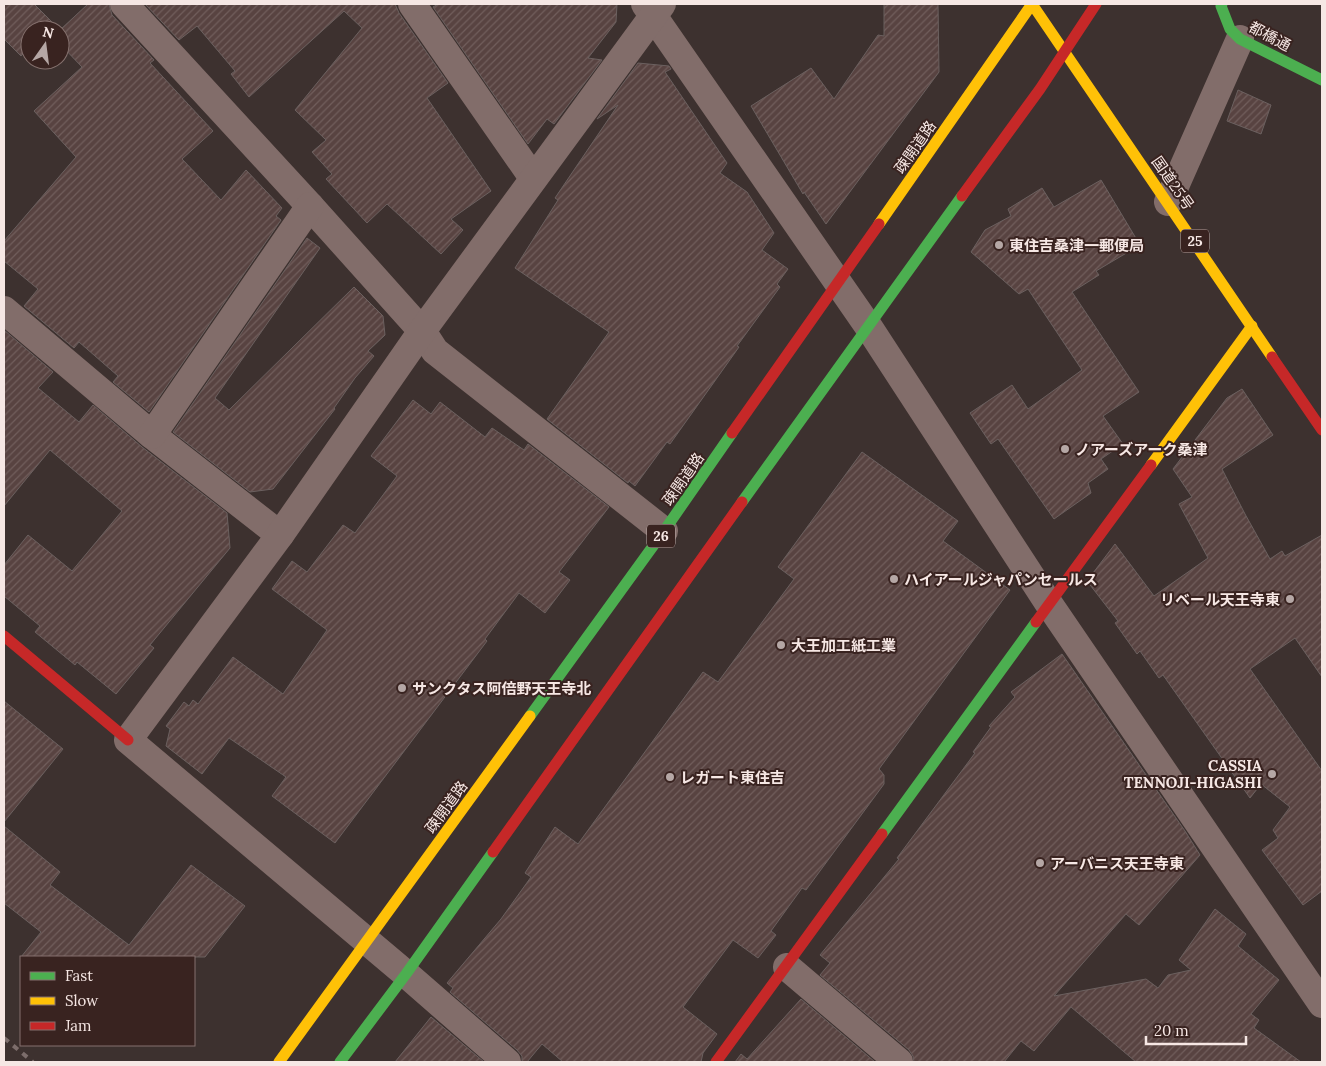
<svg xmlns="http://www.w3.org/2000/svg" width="1326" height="1066" viewBox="0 0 1326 1066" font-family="Lora,'Noto Sans JP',serif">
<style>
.building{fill:url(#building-hatch);stroke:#6b605f}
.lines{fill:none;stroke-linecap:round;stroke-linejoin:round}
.street{stroke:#826d6a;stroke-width:28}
.fast{stroke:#4caf50;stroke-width:11}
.slow{stroke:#ffc107;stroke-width:11}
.jam{stroke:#c62828;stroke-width:11}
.rail{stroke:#7c6d6b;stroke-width:4;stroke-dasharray:6 6;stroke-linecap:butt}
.poi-dot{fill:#b5a7a5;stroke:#392320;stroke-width:2}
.labels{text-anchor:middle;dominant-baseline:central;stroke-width:4;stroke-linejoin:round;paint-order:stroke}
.shield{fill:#392320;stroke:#bdaca9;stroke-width:1}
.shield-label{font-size:14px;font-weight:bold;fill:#f6e7e4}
.street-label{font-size:15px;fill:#f6e7e4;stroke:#392320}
.poi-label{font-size:15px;font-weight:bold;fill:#f6e7e4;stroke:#392320;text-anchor:start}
</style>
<defs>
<pattern id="building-hatch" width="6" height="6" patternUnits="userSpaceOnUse" patternTransform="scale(1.25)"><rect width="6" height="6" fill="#584341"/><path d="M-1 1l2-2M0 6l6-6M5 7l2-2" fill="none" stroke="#715e5c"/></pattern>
</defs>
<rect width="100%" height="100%" fill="#3d312f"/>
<g class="building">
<path d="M4 4H34L52 22 45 30H30V46L21 56 4 39Z"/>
<path d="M88 4H109L112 15 154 60 150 63 213 131 182 159 221 200 246 170 282 208 276 216 281 220 149 412 113 382 118 376 79 342 74 348 24 306 38 289 4 261V241L76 157 34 111 82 67 60 44V30Z"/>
<path d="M145 4H395L399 13 448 83 427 98 491 191 451 219 463 230 441 254 387 204 367 223 326 179 332 174 312 152 326 140 295 110 362 28 344 11 249 97 231 74 235 71 197 26 179 40Z"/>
<path d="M438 4H617L616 22 588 58 602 60 554 124 547 119 528 144 433 7Z"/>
<path d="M884 4H938L939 72 826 224 804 192 803 194 751 106 811 68 834 99 878 35 884 36Z"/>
<path d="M638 63 669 66 671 69 665 72 727 163 720 173 747 192 774 233 762 250 788 269 777 284 780 287 737 346 739 347 670 444 667 442 635 486 629 481 628 483 547 419 609 332 515 268 558 200 555 198 618 105 597 119Z"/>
<path d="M1238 90 1271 105 1261 134 1227 121Z"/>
<path d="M1101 180 1140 245 1096 271 1099 275 1072 292 1139 392 1103 416 1123 444 1101 459 1108 469 1088 483 1091 493 1054 519 998 439 991 444 970 413 1012 385 1028 409 1082 370 1028 289 1019 294 971 252 985 230 1011 216 1008 209 1042 188 1054 207Z"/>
<path d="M307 238 320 248 215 398 229 410 354 287 383 316 385 335 368 351 374 356 355 378 334 408 335 409 273 489 250 492 173 432Z"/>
<path d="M4 330 53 372 38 388 79 422 93 405 142 447 227 513 230 548 150 645 154 648 116 694 77 662 75 665 35 632 40 626 4 596V565L28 535 72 571 122 511 50 450 4 506Z"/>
<path d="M1242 389 1273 435 1222 469 1245 514 1270 559 1282 551 1285 556 1322 535V677L1295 638 1250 669 1322 771V891L1303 905 1262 850 1278 838 1273 830 1290 807 1261 784 1250 798 1163 675 1159 678 1140 651 1137 654 1115 623 1118 621 1087 581 1115 544 1154 596 1208 558 1179 504 1192 497 1173 469 1227 398Z"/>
<path d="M413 400 431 414 440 402 485 437 492 428 524 450 528 444 609 507 559 572 570 580 545 613 519 593 485 639 487 641 335 843 272 796 286 777 229 738 202 774 166 746 170 729 166 726 184 702 189 706 193 700 198 704 233 657 283 694 327 630 272 589 292 561 307 572 343 525 355 533 397 476 371 456Z"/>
<path d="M862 452 958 521 943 541 1010 590 879 769 884 775V784L806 890 802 888 771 931 776 935 758 958 733 940 683 1007 717 1034 703 1053 701 1062H563L542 1044 527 1062H522V1056L517 1050 450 992 453 988 447 983 501 919 531 877 525 873 555 827 578 844 703 672 718 682 794 579 778 567Z"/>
<path d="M1062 654 1185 831 1200 855 1139 925 1126 914 1054 996 1146 979 1158 988 1168 975 1191 970 1179 960 1215 909 1246 934 1238 946 1279 980 1251 1014 1259 1020 1254 1028 1301 1062H1136L1071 1007 1034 1051 1021 1041 1004 1062H914L913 1056 909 1050 820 975 830 963 820 955 899 859 897 858 975 753 973 752 991 727 989 726 1015 697 1011 692Z"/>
<path d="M4 701 63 749 4 822Z"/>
<path d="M4 826 60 872 50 885 129 945 191 865 245 906 205 957H21L41 932 4 903Z"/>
<path d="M801 999 875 1062H735L741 1054 747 1059Z"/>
<path d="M431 1017 484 1062H395Z"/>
</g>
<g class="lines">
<g class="street">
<path d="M124 4 310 206 422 331 435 351 664 531"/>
<path d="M412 4 533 178"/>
<path d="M645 4 868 326 1049 604 1322 1004"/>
<path d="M1168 202 1240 39"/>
<path d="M4 310 152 435 280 535"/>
<path d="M152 435 310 206"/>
<path d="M787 967 899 1062"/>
<path d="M507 1062 406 974 128 740 280 535 422 331 662 4"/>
</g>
<g class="fast">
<path d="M1222 4 1221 6 1230 29 1240 39 1322 80"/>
<path d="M742 502 962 196"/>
<path d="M530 716 664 531 732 433"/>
<path d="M882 834 1036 622"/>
<path d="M340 1062 406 974 493 852"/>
</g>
<g class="slow">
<path d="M1032 4 1272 357"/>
<path d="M879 224 1032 4"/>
<path d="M1151 465 1252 326"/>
<path d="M279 1062 530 716"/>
</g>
<g class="jam">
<path d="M962 196 1040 89 1096 4"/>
<path d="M1272 357 1322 430"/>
<path d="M732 433 879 224"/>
<path d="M1036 622 1151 465"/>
<path d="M4 636 128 740"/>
<path d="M493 852 742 502"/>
<path d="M716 1062 882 834"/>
</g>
<path class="rail" d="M4 1038 33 1062"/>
</g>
<g class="poi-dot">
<circle cx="999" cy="245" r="5"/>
<circle cx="1065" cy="449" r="5"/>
<circle cx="894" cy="579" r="5"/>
<circle cx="1290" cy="599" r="5"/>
<circle cx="781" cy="645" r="5"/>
<circle cx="402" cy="688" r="5"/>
<circle cx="1272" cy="774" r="5"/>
<circle cx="670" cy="777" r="5"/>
<circle cx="1040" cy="863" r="5"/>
</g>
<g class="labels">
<g class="shield">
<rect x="1181" y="229.5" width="28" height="23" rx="4"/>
<rect x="647" y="524.5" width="28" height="23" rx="4"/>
</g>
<g class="shield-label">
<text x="1195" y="241">25</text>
<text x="661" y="536">26</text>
</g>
<g class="street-label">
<text transform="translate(1270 36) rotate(28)">都橋通</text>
<text transform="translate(915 147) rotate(-55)">疎開道路</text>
<text transform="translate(1173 183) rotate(55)">国道25号</text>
<text transform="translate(683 479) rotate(-55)">疎開道路</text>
<text transform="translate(446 807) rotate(-54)">疎開道路</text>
</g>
<g class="poi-label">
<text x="1009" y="245">東住吉桑津一郵便局</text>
<text x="1075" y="449">ノアーズアーク桑津</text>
<text x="904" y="579">ハイアールジャパンセールス</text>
<text x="1280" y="599" text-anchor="end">リベール天王寺東</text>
<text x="791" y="645">大王加工紙工業</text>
<text x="412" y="688">サンクタス阿倍野天王寺北</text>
<text x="1262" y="765" text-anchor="end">CASSIA<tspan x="1262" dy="17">TENNOJI-HIGASHI</tspan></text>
<text x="680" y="777">レガート東住吉</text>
<text x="1050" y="863">アーバニス天王寺東</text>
</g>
</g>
<rect width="1326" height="1066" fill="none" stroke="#f6e7e4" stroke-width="10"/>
<rect x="20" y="956" width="175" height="90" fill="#392320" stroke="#85716e"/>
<rect x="30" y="972" width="25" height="8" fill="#4caf50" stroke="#85716e"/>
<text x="65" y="981" font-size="15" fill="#f6e7e4">Fast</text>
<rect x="30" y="997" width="25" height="8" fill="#ffc107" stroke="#85716e"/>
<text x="65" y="1006" font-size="15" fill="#f6e7e4">Slow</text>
<rect x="30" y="1022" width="25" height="8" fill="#c62828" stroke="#85716e"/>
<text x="65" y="1031" font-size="15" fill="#f6e7e4">Jam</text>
<g transform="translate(45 45) rotate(14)"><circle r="24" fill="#392320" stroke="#85716e"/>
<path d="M0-4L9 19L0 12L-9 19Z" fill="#b5a7a5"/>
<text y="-8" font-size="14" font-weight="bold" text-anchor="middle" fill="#f6e7e4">N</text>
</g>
<path d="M1146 1036v8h100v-8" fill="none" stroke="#f6e7e4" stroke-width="2.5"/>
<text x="1154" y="1036" font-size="15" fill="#f6e7e4" stroke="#392320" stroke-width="4" paint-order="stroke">20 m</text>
</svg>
